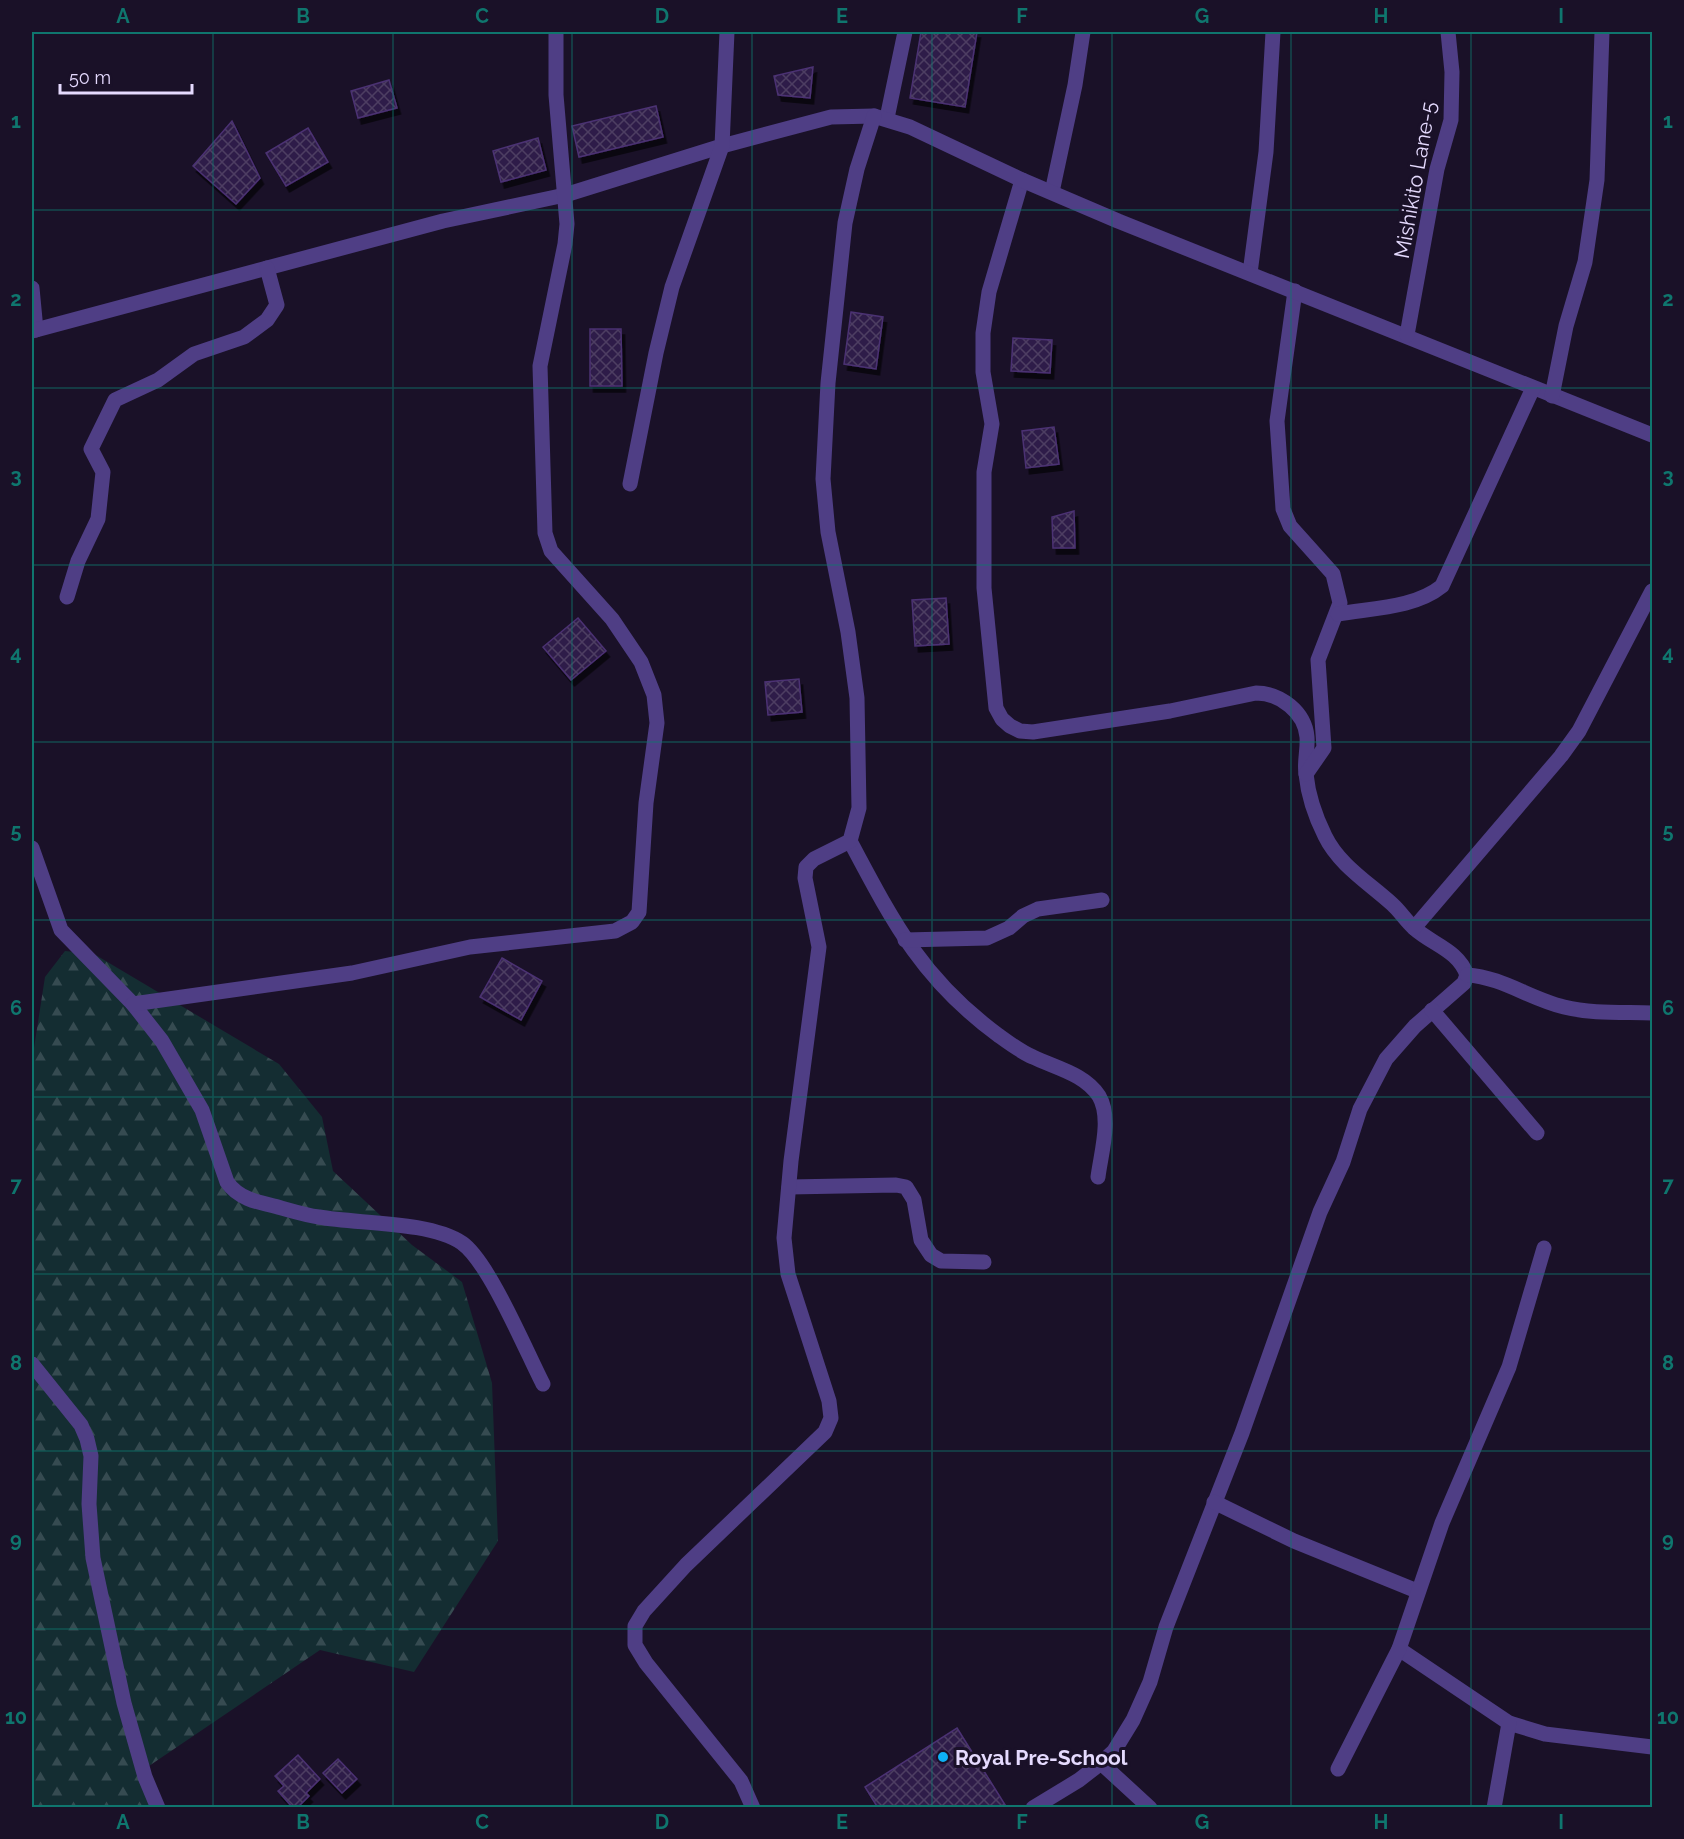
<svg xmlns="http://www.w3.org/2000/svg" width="1684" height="1839" viewBox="0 0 1684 1839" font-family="Raleway,sans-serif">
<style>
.forest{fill:url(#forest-firs)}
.building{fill:url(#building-cross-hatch);stroke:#4b3173;stroke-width:1.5;filter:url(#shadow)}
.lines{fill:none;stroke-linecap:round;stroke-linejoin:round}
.minor{stroke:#4f3e85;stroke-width:15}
.grid{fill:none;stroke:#0f766e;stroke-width:1.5;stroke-opacity:0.55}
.poi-dot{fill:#0eb1f5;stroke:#1a1128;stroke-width:2}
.labels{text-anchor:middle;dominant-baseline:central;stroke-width:6;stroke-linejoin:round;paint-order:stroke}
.street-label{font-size:21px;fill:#e5dafe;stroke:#1a1128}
.poi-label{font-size:21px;font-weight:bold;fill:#e5dafe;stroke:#1a1128;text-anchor:start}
.neatline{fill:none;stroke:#0f766e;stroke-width:2}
.grid-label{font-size:20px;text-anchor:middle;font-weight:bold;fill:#0f766e}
</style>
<defs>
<pattern id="forest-firs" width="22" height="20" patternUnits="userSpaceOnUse" patternTransform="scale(1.5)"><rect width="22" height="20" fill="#142d32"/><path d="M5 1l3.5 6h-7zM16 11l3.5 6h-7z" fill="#364b51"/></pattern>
<pattern id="building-cross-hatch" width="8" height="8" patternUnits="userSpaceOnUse" patternTransform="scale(1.5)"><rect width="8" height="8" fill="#2f1e48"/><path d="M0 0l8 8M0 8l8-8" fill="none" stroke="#4d3e63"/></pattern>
<filter id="shadow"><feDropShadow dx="3.5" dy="6" stdDeviation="0" flood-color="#0009"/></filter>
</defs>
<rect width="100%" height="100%" fill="#1a1128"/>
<path class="forest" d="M65 951 94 954 279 1064 322 1117 333 1171 412 1245 462 1282 492 1383 498 1541 414 1672 320 1650 143 1770 158 1807 32 1808V1061L45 977Z"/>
<g class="building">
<path d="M921 32H977L965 107 910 98Z"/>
<path d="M813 67 810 98 778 95 774 76Z"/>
<path d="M389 80 397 108 358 118 351 91Z"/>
<path d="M656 106 663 137 579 157 572 126Z"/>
<path d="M232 121 260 178 236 204 193 166Z"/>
<path d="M308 128 328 162 286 186 266 153Z"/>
<path d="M538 138 546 170 501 182 493 151Z"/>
<path d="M851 312 883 317 876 369 844 364Z"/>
<path d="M590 329H621L622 386H590Z"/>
<path d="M1013 338 1052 340 1050 373 1011 371Z"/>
<path d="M1054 427 1059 464 1026 468 1022 431Z"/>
<path d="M1074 511 1075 548H1053L1052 517Z"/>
<path d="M946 598 949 644 915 646 912 600Z"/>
<path d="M578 618 606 651 571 680 543 647Z"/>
<path d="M799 679 802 712 768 715 765 682Z"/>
<path d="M502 958 542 981 521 1020 480 997Z"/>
<path d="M957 1728 1007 1808H878L865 1787Z"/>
<path d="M298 1755 320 1779 306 1793 309 1796 297 1808H293L278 1791 284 1786 275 1776Z"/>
<path d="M338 1759 357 1779 342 1793 323 1773Z"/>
</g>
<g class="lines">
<g class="minor">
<path d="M887 118 905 32"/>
<path d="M1022 180 989 292 983 333V372L992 424 984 472V588L996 708 1002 719 1010 726 1020 731 1033 732 1170 711 1256 693C1280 693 1305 712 1307 737 1308 750 1304 762 1306 774 1308 794 1316 818 1325 836 1339 865 1369 883 1392 904 1400 911 1406 921 1414 928 1433 945 1458 950 1467 975L1464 983 1415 1026 1386 1059 1360 1109 1343 1162 1320 1212 1242 1433 1166 1627 1150 1682 1133 1720 1114 1751 1101 1763 1079 1780 1033 1808"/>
<path d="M1052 192 1075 85 1083 32"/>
<path d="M1250 273 1266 152 1273 32"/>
<path d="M32 288 36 330"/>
<path d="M1295 291 1277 421 1283 509 1290 526 1333 574 1340 603 1318 660 1324 748 1306 774"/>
<path d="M32 331 443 221 565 195 722 146 831 117 874 116 910 127 1022 180 1118 221 1652 435"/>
<path d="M1407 335 1437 169 1451 120 1452 72 1448 32"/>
<path d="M1552 396 1566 326 1585 262 1597 180 1602 32"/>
<path d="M630 484 656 353 672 287 722 146 727 32"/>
<path d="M67 597 78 561 98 519 103 472 91 449 115 400 158 380 194 354 244 337 267 320 277 305 267 268"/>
<path d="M1338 614C1372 608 1415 608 1442 586L1533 388"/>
<path d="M850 841C893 922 922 979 998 1035 1009 1043 1021 1052 1033 1057 1056 1068 1085 1074 1099 1096 1112 1118 1101 1153 1098 1177"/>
<path d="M32 848 61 930 133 1004 162 1041 202 1110 227 1182C238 1198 256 1202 274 1206 289 1210 304 1215 319 1217 358 1224 429 1221 462 1243 489 1262 526 1351 543 1384"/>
<path d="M1414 928 1561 756 1579 731 1652 591"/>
<path d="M905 940 987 938 1009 928 1023 916 1038 909 1102 900"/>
<path d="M1467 975C1502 977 1530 999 1564 1007 1592 1014 1623 1012 1652 1013"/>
<path d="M133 1004 352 973 470 947 615 931 632 922 639 912 646 803 657 723 654 695 641 662 612 619 551 551 545 533 540 366 565 244 567 224 556 95V32"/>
<path d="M1432 1010 1537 1133"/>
<path d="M789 1187 896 1185 906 1187 914 1200 921 1240 931 1255 941 1261 984 1262"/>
<path d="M32 1364 81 1425 87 1439 91 1456 89 1504 93 1558 124 1703 145 1777 158 1808"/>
<path d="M1214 1502 1294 1541 1417 1591"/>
<path d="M1399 1649 1509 1723 1545 1734 1652 1747"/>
<path d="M1101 1763 1150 1808"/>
<path d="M1338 1769 1399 1649 1442 1523 1509 1367 1544 1248"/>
<path d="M753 1808 741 1781 646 1663 635 1645V1626L644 1611 686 1565 825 1432 831 1418 829 1401 788 1274 784 1238 791 1161 819 947 805 878 806 867 814 859 850 841 859 808 857 698 848 632 828 532 823 479 828 383 845 223 857 169 874 116"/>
<path d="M1494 1808 1509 1723"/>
</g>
</g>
<path class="grid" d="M213 32V1808M393 32V1808M572 32V1808M752 32V1808M932 32V1808M1112 32V1808M1291 32V1808M1471 32V1808M32 210H1652M32 388H1652M32 565H1652M32 742H1652M32 920H1652M32 1097H1652M32 1274H1652M32 1451H1652M32 1629H1652"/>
<circle class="poi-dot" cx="943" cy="1757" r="6"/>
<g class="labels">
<g class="street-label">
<text transform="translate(1415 180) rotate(-80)">Mishikito Lane-5</text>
</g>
<g class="poi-label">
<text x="955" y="1757">Royal Pre-School</text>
</g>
</g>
<rect width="1684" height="1839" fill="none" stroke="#1a1128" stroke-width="66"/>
<path d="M60 84v9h132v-9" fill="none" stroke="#e5dafe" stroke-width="3"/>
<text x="69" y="84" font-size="18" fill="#e5dafe" stroke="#1a1128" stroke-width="4.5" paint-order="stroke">50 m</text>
<rect x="33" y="33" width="1618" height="1773" class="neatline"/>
<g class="grid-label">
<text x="123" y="23">A</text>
<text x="303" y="23">B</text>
<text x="482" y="23">C</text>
<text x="662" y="23">D</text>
<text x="842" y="23">E</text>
<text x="1022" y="23">F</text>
<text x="1202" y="23">G</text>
<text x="1381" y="23">H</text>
<text x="1561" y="23">I</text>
<text x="16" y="128">1</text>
<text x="1668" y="128">1</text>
<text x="16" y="306">2</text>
<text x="1668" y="306">2</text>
<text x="16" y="483">3</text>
<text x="1668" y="483">3</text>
<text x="16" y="660">4</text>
<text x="1668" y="660">4</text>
<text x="16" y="838">5</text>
<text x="1668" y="838">5</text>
<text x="16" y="1015">6</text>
<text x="1668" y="1015">6</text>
<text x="16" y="1192">7</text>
<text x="1668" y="1192">7</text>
<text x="16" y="1370">8</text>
<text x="1668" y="1370">8</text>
<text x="16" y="1547">9</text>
<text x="1668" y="1547">9</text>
<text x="16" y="1724">10</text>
<text x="1668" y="1724">10</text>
<text x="123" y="1829">A</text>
<text x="303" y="1829">B</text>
<text x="482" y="1829">C</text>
<text x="662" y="1829">D</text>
<text x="842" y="1829">E</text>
<text x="1022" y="1829">F</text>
<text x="1202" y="1829">G</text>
<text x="1381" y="1829">H</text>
<text x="1561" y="1829">I</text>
</g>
</svg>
